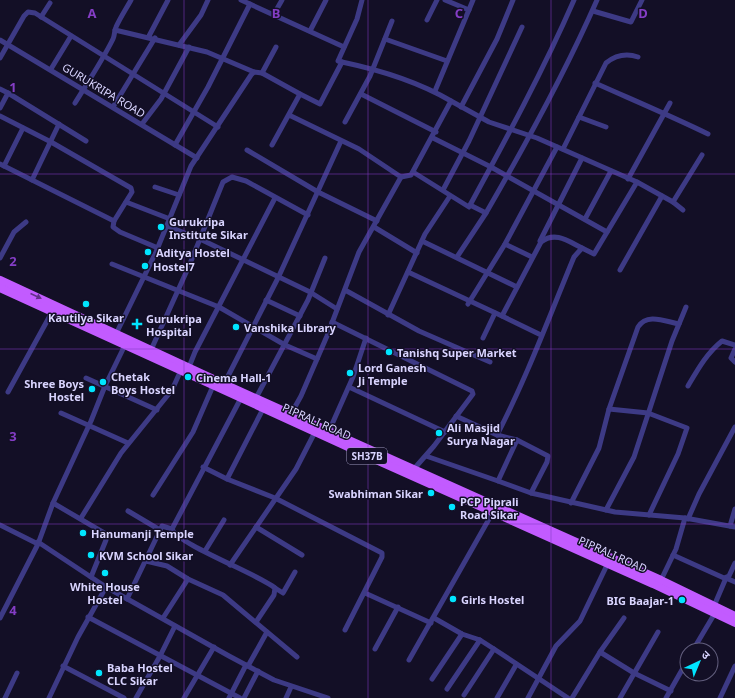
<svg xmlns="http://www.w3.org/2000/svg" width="735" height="698" viewBox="0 0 735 698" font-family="'Noto Sans','Noto Sans Devanagari',sans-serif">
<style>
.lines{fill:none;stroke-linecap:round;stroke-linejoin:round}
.street{stroke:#3d3a85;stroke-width:5}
.primary{stroke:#c25bff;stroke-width:8}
.oneway{fill:#623188}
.grid{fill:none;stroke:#843dc5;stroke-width:1;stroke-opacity:0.55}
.poi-dot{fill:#00e5ff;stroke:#130f26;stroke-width:1.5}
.labels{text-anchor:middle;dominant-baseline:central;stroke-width:3;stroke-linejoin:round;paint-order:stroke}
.shield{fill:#130f26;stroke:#9e99be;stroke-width:1}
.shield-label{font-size:10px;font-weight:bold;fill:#d9d4ff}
.street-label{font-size:11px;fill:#d9d4ff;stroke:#130f26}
.poi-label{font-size:11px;font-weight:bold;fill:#d9d4ff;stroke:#130f26;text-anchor:start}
.grid-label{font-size:13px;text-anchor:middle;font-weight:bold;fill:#843dc5;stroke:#130f26;stroke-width:3;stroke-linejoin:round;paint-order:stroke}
</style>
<rect width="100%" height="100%" fill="#130f26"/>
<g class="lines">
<g class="street">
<path d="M241 0 344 47"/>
<path d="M445 0 469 10"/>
<path d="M593 11 631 22 642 0"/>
<path d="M274 14 282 0"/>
<path d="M41 17 50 3"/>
<path d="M427 20 437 0"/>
<path d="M115 30 207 52 254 72"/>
<path d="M310 31 326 0"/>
<path d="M149 36 168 0"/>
<path d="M385 39 447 61"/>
<path d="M0 40 197 158"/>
<path d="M179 45 201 15 208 0"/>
<path d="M0 58 24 16 28 12 35 13 218 127"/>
<path d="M342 62 338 61 357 19 362 0"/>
<path d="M51 69 71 36"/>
<path d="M262 73 276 47"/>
<path d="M595 83C633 100 671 116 708 134"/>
<path d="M0 89 8 93 0 108"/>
<path d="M435 91 473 0"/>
<path d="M8 93 86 141"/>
<path d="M361 94 436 132"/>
<path d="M451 101 489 122 537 138 637 182 594 254 582 248 574 257C549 317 527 377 497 435"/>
<path d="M75 103C88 82 102 61 113 39 115 35 114 31 116 27 120 18 126 9 131 0"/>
<path d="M113 107 155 38"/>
<path d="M461 107 497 39 513 0"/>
<path d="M0 116 51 142 131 188 132 192 114 221 113 227 120 232 158 248"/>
<path d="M579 117 606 127"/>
<path d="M345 122 370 76 392 21"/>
<path d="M142 124 161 99 189 47"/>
<path d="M433 138 491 167 607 232"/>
<path d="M175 145 208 87 250 4"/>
<path d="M272 145 300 94 320 104 342 62C380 70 417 81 451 101L411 175 401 177 359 149 289 115"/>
<path d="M563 149 606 63C616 55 626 53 638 57"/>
<path d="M247 150 318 192 377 221"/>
<path d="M0 164 114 221"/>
<path d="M4 166 23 128"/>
<path d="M413 172 469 207C506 139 543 71 574 0"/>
<path d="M628 179 670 103"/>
<path d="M32 180 59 124"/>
<path d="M637 182 673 202 683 210"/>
<path d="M155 187 179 195"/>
<path d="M443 190 469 141 522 27"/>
<path d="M126 202 170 219"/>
<path d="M673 202 702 155"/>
<path d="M470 205 486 213C526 144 565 73 597 0"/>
<path d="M585 219 611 171"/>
<path d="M167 226 200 239 310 292 337 309"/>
<path d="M374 227 417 253"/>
<path d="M422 241 517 287"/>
<path d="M540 241 582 158"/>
<path d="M505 244 532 257"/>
<path d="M457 257 486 213"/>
<path d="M0 258 14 232 26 222"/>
<path d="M112 264 219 307 285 345 317 359"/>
<path d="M620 270 662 196"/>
<path d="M408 272 502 316 541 242C555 231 568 241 582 248"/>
<path d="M345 290 419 331 490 362"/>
<path d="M266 300 300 316"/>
<path d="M468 304 505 244 557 147"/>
<path d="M388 315 425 234 450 196"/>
<path d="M502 316 541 335"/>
<path d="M332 322 472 391 473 394 434 446 413 470"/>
<path d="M116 334 156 252 191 166 251 75 254 72 262 73 300 94"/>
<path d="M483 338 495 313"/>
<path d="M735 349 731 358 735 362"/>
<path d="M151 350 189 266 223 182 232 177 246 181 308 215"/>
<path d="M189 367 195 352 275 198"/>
<path d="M86 378 157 410"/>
<path d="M224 384 278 278 341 141"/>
<path d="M688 386C698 369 707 353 722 341L735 345"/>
<path d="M349 387 445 432"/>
<path d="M8 392 52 312"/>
<path d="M241 398 172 529C177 544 260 575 275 588L274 595 256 622"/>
<path d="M256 398 308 300 325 258"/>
<path d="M609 409 648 413 687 428 678 454 649 515"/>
<path d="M61 413 128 443"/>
<path d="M291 414 301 396 327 336 359 252 401 177"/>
<path d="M329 431 353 377 366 338"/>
<path d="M517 440 548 456 547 462 531 493"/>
<path d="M426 456 498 481 517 440 497 435 456 416"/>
<path d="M203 467 227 479 275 498 382 553V557L345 630"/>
<path d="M227 479 263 409"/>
<path d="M498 481 531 493 615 512 685 518 735 527"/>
<path d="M153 495 193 432 213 386"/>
<path d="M53 503 106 534V540L91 577"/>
<path d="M571 503 599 448 609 409 638 327C647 313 664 321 679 324"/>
<path d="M606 510 634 457 672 341 686 307"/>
<path d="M128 511 160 530"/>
<path d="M81 518 121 453 172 390 181 370"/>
<path d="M688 519 699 494 735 427"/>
<path d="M0 525 38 544"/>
<path d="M730 526 735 509"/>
<path d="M256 527 302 555"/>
<path d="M38 542 106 587 229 656 274 680 328 698"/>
<path d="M205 551 224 520"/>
<path d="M673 555 724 578 729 576 735 563"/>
<path d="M146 561 167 566 188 579 223 595 297 657"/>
<path d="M230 565 296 469 315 432"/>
<path d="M661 580 676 549 685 518"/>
<path d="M275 588 283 593 295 572"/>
<path d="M365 593 431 623"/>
<path d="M127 599 162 526 172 529"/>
<path d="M88 617 240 698"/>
<path d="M0 618 38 544 53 503 91 421 105 386 126 343"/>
<path d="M163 618 188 579"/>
<path d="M434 618 462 634 480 640 494 649 464 695"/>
<path d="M375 649 398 607"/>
<path d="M494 649 568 698"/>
<path d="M693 650 715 613 714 606 726 578 735 582"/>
<path d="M600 652 634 673 671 691"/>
<path d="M409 660 493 512"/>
<path d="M63 666 124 698"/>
<path d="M248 666 267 632"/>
<path d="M432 679 462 634"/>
<path d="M447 689 480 640"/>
<path d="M5 698 17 673"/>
<path d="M49 698 78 637 106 587"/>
<path d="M136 698 160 656 175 626"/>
<path d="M184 698 214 647"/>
<path d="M229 698 246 665"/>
<path d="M244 698 258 671"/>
<path d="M286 698 291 687"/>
<path d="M497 698 516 665"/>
<path d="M528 698 556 646 580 621 608 563"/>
<path d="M572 698 600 652 624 618"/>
<path d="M620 698 658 632"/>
<path d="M666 698 687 661"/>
<path d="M720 698 735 666"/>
</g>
<g class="primary">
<path d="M0 280 224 384 661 580 735 616"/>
<path d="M0 288 383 463 653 584 735 623"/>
</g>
</g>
<defs><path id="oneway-solid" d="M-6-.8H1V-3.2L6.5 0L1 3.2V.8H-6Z"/></defs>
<use class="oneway" href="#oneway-solid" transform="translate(36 296) rotate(24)"/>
<path class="grid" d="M184 0V698M368 0V698M551 0V698M0 174H735M0 349H735M0 524H735"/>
<g class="poi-dot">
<circle cx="161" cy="227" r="4"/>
<circle cx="148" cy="252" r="4"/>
<circle cx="145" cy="266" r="4"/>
<circle cx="86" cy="304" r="4"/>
<path d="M135 318h4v4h4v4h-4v4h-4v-4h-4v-4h4z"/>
<circle cx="236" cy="327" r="4"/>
<circle cx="389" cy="352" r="4"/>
<circle cx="350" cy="373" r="4"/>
<circle cx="188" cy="377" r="4"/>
<circle cx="103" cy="382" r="4"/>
<circle cx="92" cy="389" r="4"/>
<circle cx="439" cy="433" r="4"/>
<circle cx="431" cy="493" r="4"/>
<circle cx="452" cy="507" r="4"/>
<circle cx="83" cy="533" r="4"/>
<circle cx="91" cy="555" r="4"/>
<circle cx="105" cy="573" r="4"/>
<circle cx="453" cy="599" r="4"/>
<circle cx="682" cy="600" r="4"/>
<circle cx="99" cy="673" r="4"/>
</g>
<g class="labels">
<rect class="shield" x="347" y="448" width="40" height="16" rx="3"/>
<g class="shield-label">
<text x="367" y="456">SH37B</text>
</g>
<g class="street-label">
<text transform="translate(104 90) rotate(31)">GURUKRIPA ROAD</text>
<text transform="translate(317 421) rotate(24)">PIPRALI ROAD</text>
<text transform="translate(613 554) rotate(24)">PIPRALI ROAD</text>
</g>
<g class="poi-label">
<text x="169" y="221">Gurukripa<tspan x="169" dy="13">Institute Sikar</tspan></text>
<text x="156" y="252">Aditya Hostel</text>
<text x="153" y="266">Hostel7</text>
<text x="86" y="317" text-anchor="middle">Kautilya Sikar</text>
<text x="146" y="318">Gurukripa<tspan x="146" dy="13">Hospital</tspan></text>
<text x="244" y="327">Vanshika Library</text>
<text x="397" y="352">Tanishq Super Market</text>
<text x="358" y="367">Lord Ganesh<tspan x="358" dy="13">Ji Temple</tspan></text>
<text x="111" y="376">Chetak<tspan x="111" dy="13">Boys Hostel</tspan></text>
<text x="196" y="377">Cinema Hall-1</text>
<text x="84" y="383" text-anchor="end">Shree Boys<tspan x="84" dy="13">Hostel</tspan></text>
<text x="447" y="427">Ali Masjid<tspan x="447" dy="13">Surya Nagar</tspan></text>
<text x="423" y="493" text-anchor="end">Swabhiman Sikar</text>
<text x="460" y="501">PCP Piprali<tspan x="460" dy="13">Road Sikar</tspan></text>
<text x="91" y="533">Hanumanji Temple</text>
<text x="99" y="555">KVM School Sikar</text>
<text x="105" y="586" text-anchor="middle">White House<tspan x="105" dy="13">Hostel</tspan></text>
<text x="461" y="599">Girls Hostel</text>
<text x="674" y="600" text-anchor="end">BIG Baajar-1</text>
<text x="107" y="667">Baba Hostel<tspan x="107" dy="13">CLC Sikar</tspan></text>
</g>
</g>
<g class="grid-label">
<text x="92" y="18">A</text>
<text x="276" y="18">B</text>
<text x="459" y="18">C</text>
<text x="643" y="18">D</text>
<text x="13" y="92">1</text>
<text x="13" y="266">2</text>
<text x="13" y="441">3</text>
<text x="13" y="615">4</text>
</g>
<g transform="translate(699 662) rotate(44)"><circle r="19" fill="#130f26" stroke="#625e7d"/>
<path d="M0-3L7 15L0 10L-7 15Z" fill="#00e5ff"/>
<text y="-6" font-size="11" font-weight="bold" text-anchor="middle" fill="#d9d4ff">उ</text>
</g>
</svg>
